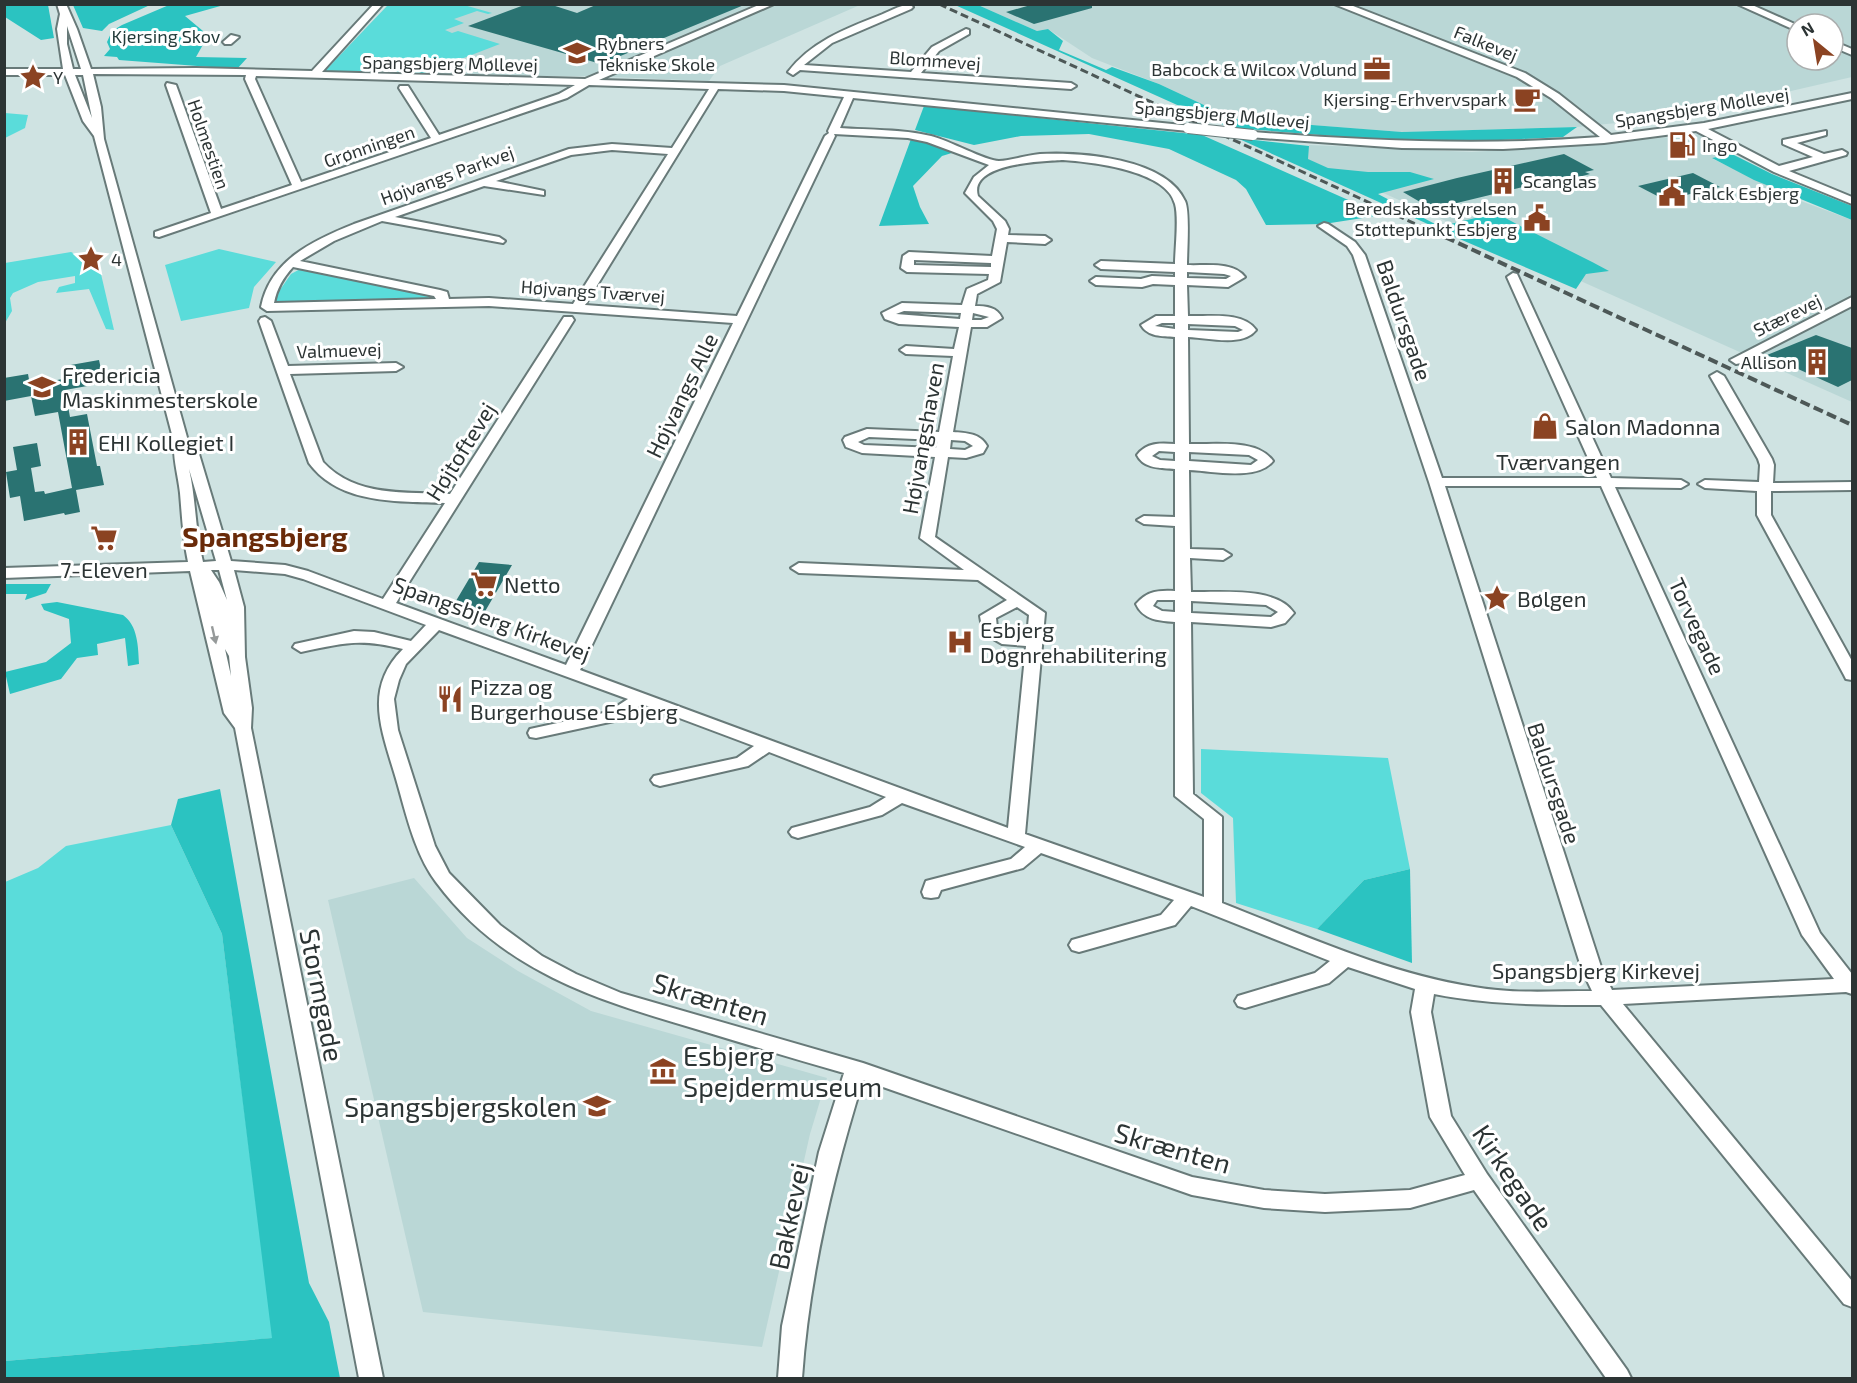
<svg xmlns="http://www.w3.org/2000/svg" width="1857" height="1383" viewBox="0 0 1857 1383" font-family="'Exo 2',sans-serif">
<style>
.built{fill:#bad7d6;fill-rule:evenodd}
.green{fill:#5adcda}
.forest{fill:#2bc3c1}
.building{fill:#2a7372}
.lines{fill:none;stroke-linecap:round;stroke-linejoin:round}
.minor-casing{stroke:#687a79;stroke-width:4}
.minor{fill:#fff;fill-rule:evenodd}
.rail-far1{stroke:#4d5857;stroke-width:3;stroke-dasharray:8 4;stroke-linecap:butt}
.rail{stroke:#4d5857;stroke-width:4;stroke-dasharray:10 4.5;stroke-linecap:butt}
.minor-bridge-casing{stroke:#687a79;stroke-width:12;stroke-linecap:butt}
.minor-bridge{stroke:#fff;stroke-width:10}
.oneway{fill:#969a9a}
.labels{text-anchor:middle;dominant-baseline:central;stroke-width:6;stroke-linejoin:round;paint-order:stroke}
.far-park-label{font-size:18px;fill:#233b3a;stroke:#fff}
.far-poi-label{font-size:18px;fill:#2c3434;stroke:#fff;text-anchor:start}
.far-street-label{font-size:18px;fill:#2c3434;stroke:#fff}
.street-label{font-size:22px;fill:#2c3434;stroke:#fff}
.poi-label{font-size:22px;fill:#2c3434;stroke:#fff;text-anchor:start}
.near-street-label{font-size:27px;fill:#2c3434;stroke:#fff}
.near-poi-label{font-size:27px;fill:#2c3434;stroke:#fff;text-anchor:start}
.district-label{font-size:28px;font-weight:bold;fill:#692a09;stroke:#fff}
</style>
<rect width="100%" height="100%" fill="#cfe3e2"/>
<g class="built">
<path d="M388 5H860L720 66 709 81 585 76 460 77 421 74 427 71 383 70 358 73 352 63 333 62Z"/>
<path d="M978 5H1852V77L1703 111 1646 120 1577 127 1402 132 1234 119 1159 84 1092 58 1048 29 1037 31ZM1797 24H1833V60H1797Z"/>
<path d="M1700 134 1732 154 1713 159 1801 201 1852 220V402L1307 159 1309 145 1472 152 1597 144Z"/>
<path d="M414 878 467 938 518 971 591 1011 827 1078 810 1134 762 1347 423 1312 328 900Z"/>
</g>
<g class="green">
<path d="M388 5H464L492 13 488 14 477 11 454 19 464 23 445 30 452 33 458 31 500 44 422 74 382 70 358 73 324 72Z"/>
<path d="M5 113 28 115 25 128 5 138Z"/>
<path d="M219 249 276 262 254 287 249 308 181 321 165 265Z"/>
<path d="M71 252 89 261H98L114 330 106 329 89 289 56 293 59 287 75 283V276L38 282 13 293 10 298 12 311 5 323V263Z"/>
<path d="M302 268 433 296 434 300 277 303 275 297 291 274Z"/>
<path d="M1201 749 1388 758 1410 869 1364 880 1317 929 1236 903 1233 818 1201 793Z"/>
<path d="M171 825 222 934 273 1338 5 1361V882L38 868 66 846Z"/>
</g>
<g class="forest">
<path d="M4 5H48L54 38 41 40 5 17Z"/>
<path d="M73 5H150L109 24 102 31 83 28Z"/>
<path d="M224 5 185 16 203 31 205 41 196 57 247 58 237 69 119 60 117 57 104 56 110 49 107 42 112 31 122 25 169 5Z"/>
<path d="M955 5H978L1037 31 1048 29 1063 41 1059 50 1106 70 1112 67 1159 84 1234 119 1402 132 1577 127 1563 137 1462 142 1395 141 1234 128 1215 122Z"/>
<path d="M924 106 1202 135 1382 215 1324 224 1266 225 1246 189 1236 180 1169 149 1089 134 1021 136 974 145 915 130Z"/>
<path d="M1237 138 1309 146 1308 159 1328 168 1368 172H1410L1434 179 1378 194 1435 224 1430 225Z"/>
<path d="M911 139 932 143 955 152 942 156 913 186 920 207 929 224 879 226Z"/>
<path d="M1732 154 1772 174 1852 206V220L1754 180 1712 158Z"/>
<path d="M1496 213C1534 234 1572 251 1609 271L1586 274 1576 289 1434 228Z"/>
<path d="M5 584H51L46 593 25 600 27 594H5Z"/>
<path d="M57 602 123 615C138 626 138 646 139 664L128 666 125 638 97 644 98 655 77 658 61 679 10 694 5 672 46 662 71 643 69 619 44 610 41 604Z"/>
<path d="M220 789 309 1283 329 1322 340 1378H5V1361L272 1338 222 934 171 825 178 799Z"/>
<path d="M1410 869 1412 963 1317 929 1364 880Z"/>
</g>
<g class="building">
<path d="M527 4H549L577 13 598 4 744 5 601 64 468 26Z"/>
<path d="M1034 4H1092V8L1034 24 1006 12Z"/>
<path d="M1564 154 1594 170 1585 172 1590 174 1548 185 1543 182 1432 209 1403 192 1457 178Z"/>
<path d="M1693 173 1720 187 1665 200 1638 186Z"/>
<path d="M1816 335 1852 348V380L1838 387 1767 355Z"/>
<path d="M99 360 104 383 65 390 70 417 87 414 97 466H100L104 485 76 490 80 512 65 515 64 513 24 521 20 496 10 498 6 472 17 470 13 447 37 443 41 466 31 468 35 492 44 491 45 494 72 488 58 412 35 416 31 396 4 401V378L28 374 30 385 68 378 65 366Z"/>
<path d="M479 562 512 565 480 620 463 619 466 613 450 611Z"/>
</g>
<g class="lines">
<defs>
<g id="minor">
<path d="M57 4H66L77 29 91 69 196 68 312 71 374 4H383L322 72 585 79 761 4H774L599 80 784 85 1192 126 1193 128 1188 131 853 98 840 128C870 130 901 129 931 136 948 140 986 161 999 161 1010 161 1027 155 1040 154 1081 152 1166 158 1185 201 1190 211 1187 251 1187 265 1205 266 1233 261 1245 277L1228 287 1187 285 1188 316C1208 317 1243 311 1256 330 1243 347 1208 338 1188 337L1189 444C1214 445 1257 438 1273 461 1257 481 1213 471 1189 470L1190 549 1223 550 1231 555 1223 560 1190 558 1191 592C1221 593 1276 586 1294 613L1285 623 1271 627 1191 622 1193 794 1222 817V903C1304 935 1386 973 1474 987 1512 994 1553 991 1592 991L1582 970 1429 482 1353 255 1347 246 1318 226 1324 223 1328 224 1355 242 1365 255 1442 478H1597L1507 277 1513 273 1517 274 1611 478 1681 480 1688 484 1681 488 1615 487 1820 933 1852 974V994L1846 992 1623 1004 1852 1281V1307L1844 1304 1601 1005C1544 1005 1490 1005 1434 994L1431 1012 1451 1116 1487 1174 1627 1370 1631 1378H1606L1474 1190 1410 1208 1325 1212 1264 1208 1192 1195 863 1080C833 1176 809 1277 802 1378H778L782 1326 819 1152 844 1073C795 1059 745 1044 696 1029 594 999 502 971 436 882 413 851 405 808 394 772 380 726 365 687 403 649 359 638 344 643 301 652L293 647 295 644 354 631 374 632 411 641 426 625 303 579 285 574 234 570 244 607 245 657 252 708 251 728 383 1378H359L235 728 224 713 190 571 4 578V568L188 562C183 539 182 516 180 493 178 475 173 460 174 442L94 136 83 121 65 75H4V69H63L57 29 60 14ZM67 26 81 69H73L67 44ZM93 74 246 75 245 79 292 185 221 209 176 85 167 83 166 85 211 213 155 232V236L159 237 567 98 589 85 709 89 672 148 612 144 569 149 354 224C314 240 270 260 261 307L267 311 489 306 733 323 566 665 396 603 574 320 572 317H564L450 494C406 492 355 497 323 462L290 374 396 371 403 367 396 363 288 366 271 321 265 317 261 318 259 321 309 463C340 505 398 501 445 503L383 599 308 571 285 565 231 561 199 454 188 441 104 139 101 107ZM75 75H83L92 118ZM256 76 575 85 559 94 439 135 408 86H400L399 88 431 138 301 182 255 79ZM718 89 784 91 844 97 828 131 829 133 825 136 737 316 585 305ZM834 134 908 138 927 142 989 165 974 177 965 193 993 221 997 229 992 256 909 252 903 256 901 268 907 272 989 274 988 280 967 289 962 305 902 303 882 313 885 319 899 324 959 327 954 349 906 346 900 350 906 354 953 356 939 432 867 429 845 437 843 440 846 447 862 453 935 457 920 538 964 570 799 563 791 568 799 573 978 580 1007 600 980 616 983 633 1002 644 1026 646 1008 828 580 670 835 136ZM612 150 668 154 573 304 489 298 449 299 447 292 440 290 300 261 334 241 382 221 503 243 505 241 499 237 395 217 484 186 544 195V191L496 181 571 155ZM1063 160C1091 162 1167 170 1175 204 1179 218 1175 249 1175 264L1101 261 1095 265 1101 269 1175 272V277L1152 276 1141 279 1096 277 1090 281 1096 285 1142 287 1153 284 1175 285V316H1156L1141 325C1148 337 1162 336 1175 337V444C1160 443 1147 442 1137 455 1144 469 1161 468 1175 469V517L1144 516 1137 520 1144 524 1175 526V591C1159 590 1147 591 1136 604 1143 620 1160 621 1175 622V796L1204 819V897L1025 834 1045 613 935 537 948 457 966 458 983 453 987 446C980 433 966 433 953 432L971 327H987L1002 318C997 307 986 306 975 306L977 294 1000 282 1007 242 1045 244 1051 240 1045 236 1008 235 1009 229 1005 221 978 196C968 163 1045 161 1063 160ZM914 260 991 263V267L914 265ZM293 267 434 296 436 299 274 303C277 288 283 278 293 267ZM1187 272 1224 274 1231 276 1226 279 1187 278ZM904 311 961 313 960 319 896 314ZM973 313 989 317 981 320H972ZM1162 323H1175V329L1155 326ZM1188 324 1235 326 1243 330 1238 332 1188 330ZM869 437 938 440 936 448 864 445 858 442ZM951 440 965 441 973 446 965 450 950 449ZM1159 451 1175 452V461L1160 460 1152 456ZM1189 452 1249 455 1258 460 1251 465 1189 461ZM189 469 216 561 203 562C195 531 196 499 189 469ZM1445 486H1601L1802 935 1834 979 1612 990 1602 970ZM211 570H219L227 600 219 582ZM1157 600H1175V612L1162 611 1153 606ZM1191 601 1266 605 1278 612 1271 617 1191 613ZM1017 607 1029 615 1027 637 1011 636 997 628 996 618ZM439 630 628 699 608 712 530 729 528 733 530 737 536 738 619 720 642 704 754 746 737 758 654 776 651 780 654 784 660 786 748 766 769 752 886 797 870 807 792 828 789 832 792 836 798 838 882 815 902 803 1025 847 1011 859 926 881 922 892 924 897 931 898 938 897 941 890 1023 868 1041 853 1174 900 1161 915 1072 940 1069 945 1072 950 1079 952 1175 925 1191 906 1330 961 1315 973 1238 996 1235 1001 1238 1006 1245 1008 1329 983 1348 967 1415 989 1411 1012 1430 1117 1465 1175 1410 1190 1325 1194 1264 1190 1192 1177 863 1063 621 993 576 974 542 956 500 925 449 873 435 846 398 730 394 699 399 680 406 664ZM225 649 229 656 231 676Z"/>
<path d="M909 4 913 7 911 9 832 43 804 65 911 72 932 47 966 29 969 30V34L939 51 921 73 1071 83 1076 86 1071 89 800 70 793 75 788 72C810 43 844 29 878 16 888 12 899 6 909 4Z"/>
<path d="M1334 4H1348L1525 73 1559 94 1611 135 1704 123 1852 93V99L1708 129 1779 166 1813 157 1783 144V140L1826 131V135L1797 143 1824 154 1842 150 1847 153 1846 155 1789 171 1852 197V204L1774 172 1696 131 1604 143 1503 149 1402 148 1249 137V133L1253 132C1369 141 1483 146 1600 137L1551 98 1517 77Z"/>
<path d="M1737 4H1750L1797 25V31Z"/>
<path d="M231 35 239 37 231 44H225L223 42Z"/>
<path d="M1833 41 1852 49V55L1833 47Z"/>
<path d="M1852 297V306L1741 363 1736 364 1730 360Z"/>
<path d="M1717 372 1724 376 1772 459 1774 465 1773 483 1852 482V490L1771 491V515L1852 661V680L1846 679 1844 675 1757 515V491L1705 488 1698 484 1705 480 1759 482 1760 465 1758 459 1710 376Z"/>
</g>
</defs>
<use href="#minor" class="minor-casing"/>
<use href="#minor" class="minor"/>
<path class="rail-far1" d="M939 4 1435 233"/>
<path class="rail" d="M1432 231 1852 425"/>
<defs>
<path id="minor-bridge" d="M1188 128 1253 135"/>
</defs>
<use href="#minor-bridge" class="minor-bridge-casing"/>
<use href="#minor-bridge" class="minor-bridge"/>
</g>
<defs><path id="oneway-solid" d="M-6-.8H1V-3.2L6.5 0L1 3.2V.8H-6Z" transform="scale(1.5)"/></defs>
<use class="oneway" href="#oneway-solid" transform="translate(214 635) rotate(77)"/>
<defs>
<symbol id="school-bare" viewBox="-9 -9 18 18"><path d="M0-5L7-2L0 1L-7-2ZM-4 1L0 2.5L4 1V4Q0 6-4 4Z" fill="#8b4322" stroke="#fff" stroke-width="2.5" paint-order="stroke"/></symbol>
<symbol id="office-bare" viewBox="-9 -9 18 18"><path d="M-6-3h4V-5.5h4V-3h4V5H-6ZM-1-4.5V-3h2v-1.5ZM-6 0V1H6V0Z" fill="#8b4322" stroke="#fff" stroke-width="2.5" paint-order="stroke"/></symbol>
<symbol id="sight-bare" viewBox="-9 -9 18 18"><path d="M0-6L1.8-2.2L6-1.7L2.9 1.2L3.7 5.4L0 3.3L-3.7 5.4L-2.9 1.2L-6-1.7L-1.8-2.2Z" fill="#8b4322" stroke="#fff" stroke-width="2.5" paint-order="stroke"/></symbol>
<symbol id="cafe-bare" viewBox="-9 -9 18 18"><path d="M-5.5-4.5H6V0H3Q3 3.5 0 3.5H-2.5Q-5.5 3.5-5.5 0ZM3-3.2v2h1.7v-2ZM-6 4.5H4V6H-6Z" fill="#8b4322" stroke="#fff" stroke-width="2.5" paint-order="stroke"/></symbol>
<symbol id="fuel-bare" viewBox="-9 -9 18 18"><path d="M-5.5-6h7V0h2V4h1.3V-2.5L3-4.5l.8-.8L6-3V5H2.5V1h-1V6h-7ZM-4.2-4.7v3.2H.2V-4.7Z" fill="#8b4322" stroke="#fff" stroke-width="2.5" paint-order="stroke"/></symbol>
<symbol id="building-bare" viewBox="-9 -9 18 18"><path d="M-4-6H4V6H1V3H-1V6H-4ZM-2.5-4.3h1.7v1.8h-1.7ZM.8-4.3h1.7v1.8H.8ZM-2.5-1h1.7V.8h-1.7ZM.8-1h1.7V.8H.8Z" fill="#8b4322" stroke="#fff" stroke-width="2.5" paint-order="stroke"/></symbol>
<symbol id="civic-bare" viewBox="-9 -9 18 18"><path d="M-.6-6.5H3V-4.5H.6V-3L4-1V1h2V6H-6V1h2V-1L-.6-3ZM-1.2 2.5V6h2.4V2.5Z" fill="#8b4322" stroke="#fff" stroke-width="2.5" paint-order="stroke"/></symbol>
<symbol id="university-bare" viewBox="-9 -9 18 18"><path d="M0-5L7-2L0 1L-7-2ZM-4 1L0 2.5L4 1V4Q0 6-4 4Z" fill="#8b4322" stroke="#fff" stroke-width="2.5" paint-order="stroke"/></symbol>
<symbol id="shop-bare" viewBox="-9 -9 18 18"><path d="M-5-2.5h2.3a2.7 3.5 0 0 1 5.4 0H5L5.5 6h-11ZM-1.5-2.5h3a1.5 2.3 0 0 0-3 0Z" fill="#8b4322" stroke="#fff" stroke-width="2.5" paint-order="stroke"/></symbol>
<symbol id="supermarket-bare" viewBox="-9 -9 18 18"><path d="M-6-5.5h2.5l.6 2H6L4.5 2H-2.5L-4.4-4H-6ZM-1.5 3.2a1.3 1.3 0 1 0 .1 0ZM3 3.2a1.3 1.3 0 1 0 .1 0Z" fill="#8b4322" stroke="#fff" stroke-width="2.5" paint-order="stroke"/></symbol>
<symbol id="hospital-bare" viewBox="-9 -9 18 18"><path d="M-5-5h3v3.5h4V-5h3V5h-3V1.5h-4V5h-3Z" fill="#8b4322" stroke="#fff" stroke-width="2.5" paint-order="stroke"/></symbol>
<symbol id="restaurant-bare" viewBox="-9 -9 18 18"><path d="M-5-6h1v4h1v-4h1v4h1v-4h1v5L-1.5 .5V6h-2V.5L-5-1ZM5-6V6H3V1.5H1.5Q1.5-4 5-6Z" fill="#8b4322" stroke="#fff" stroke-width="2.5" paint-order="stroke"/></symbol>
<symbol id="museum-bare" viewBox="-9 -9 18 18"><path d="M0-6L6-3V-2H-6V-3ZM-5-1h2V3h-2ZM-1-1h2V3h-2ZM3-1h2V3H3ZM-6 4H6V6H-6Z" fill="#8b4322" stroke="#fff" stroke-width="2.5" paint-order="stroke"/></symbol>
</defs>
<g fill-rule="evenodd">
<use href="#school-bare" x="558" y="34" width="38" height="38"/>
<use href="#office-bare" x="1358" y="50" width="38" height="38"/>
<use href="#sight-bare" x="14" y="58" width="38" height="38"/>
<use href="#cafe-bare" x="1508" y="80" width="38" height="38"/>
<use href="#fuel-bare" x="1663" y="126" width="38" height="38"/>
<use href="#building-bare" x="1484" y="162" width="38" height="38"/>
<use href="#civic-bare" x="1653" y="174" width="38" height="38"/>
<use href="#civic-bare" x="1518" y="199" width="38" height="38"/>
<use href="#sight-bare" x="72" y="240" width="38" height="38"/>
<use href="#building-bare" x="1798" y="343" width="38" height="38"/>
<use href="#university-bare" x="23" y="368" width="38" height="38"/>
<use href="#shop-bare" x="1526" y="407" width="38" height="38"/>
<use href="#building-bare" x="59" y="423" width="38" height="38"/>
<use href="#supermarket-bare" x="85" y="519" width="38" height="38"/>
<use href="#supermarket-bare" x="465" y="565" width="38" height="38"/>
<use href="#sight-bare" x="1478" y="579" width="38" height="38"/>
<use href="#hospital-bare" x="941" y="623" width="38" height="38"/>
<use href="#restaurant-bare" x="431" y="680" width="38" height="38"/>
<use href="#museum-bare" x="644" y="1052" width="38" height="38"/>
<use href="#school-bare" x="578" y="1087" width="38" height="38"/>
</g>
<g class="labels">
<g class="far-park-label">
<text x="166" y="36">Kjersing Skov</text>
</g>
<g class="far-poi-label">
<text x="597" y="43">Rybners<tspan x="597" dy="21">Tekniske Skole</tspan></text>
<text x="1357" y="69" text-anchor="end">Babcock &amp; Wilcox Vølund</text>
<text x="53" y="77">Y</text>
<text x="1507" y="99" text-anchor="end">Kjersing-Erhvervspark</text>
<text x="1702" y="145">Ingo</text>
<text x="1523" y="181">Scanglas</text>
<text x="1692" y="193">Falck Esbjerg</text>
<text x="1517" y="208" text-anchor="end">Beredskabsstyrelsen<tspan x="1517" dy="21">Støttepunkt Esbjerg</tspan></text>
<text x="111" y="259">4</text>
<text x="1797" y="362" text-anchor="end">Allison</text>
</g>
<g class="far-street-label">
<text transform="translate(1486 43) rotate(22)">Falkevej</text>
<text transform="translate(935 60) rotate(4)">Blommevej</text>
<text transform="translate(450 63) rotate(1)">Spangsbjerg Møllevej</text>
<text transform="translate(1702 107) rotate(-9)">Spangsbjerg Møllevej</text>
<text transform="translate(1222 114) rotate(5)">Spangsbjerg Møllevej</text>
<text transform="translate(209 144) rotate(71)">Holmestien</text>
<text transform="translate(369 146) rotate(-19)">Grønningen</text>
<text transform="translate(447 175) rotate(-20)">Højvangs Parkvej</text>
<text transform="translate(593 291) rotate(4)">Højvangs Tværvej</text>
<text transform="translate(1787 315) rotate(-26)">Stærevej</text>
<text transform="translate(339 350) rotate(-2)">Valmuevej</text>
</g>
<g class="street-label">
<text transform="translate(1405 320) rotate(71)">Baldursgade</text>
<text transform="translate(681 395) rotate(-64)">Højvangs Alle</text>
<text transform="translate(922 438) rotate(-80)">Højvangshaven</text>
<text transform="translate(460 451) rotate(-58)">Højtoftevej</text>
<text x="1558" y="461">Tværvangen</text>
<text transform="translate(492 618) rotate(20)">Spangsbjerg Kirkevej</text>
<text transform="translate(1698 626) rotate(65)">Torvegade</text>
<text transform="translate(1555 783) rotate(72)">Baldursgade</text>
<text x="1596" y="970">Spangsbjerg Kirkevej</text>
</g>
<g class="poi-label">
<text x="62" y="374">Fredericia<tspan x="62" dy="25">Maskinmesterskole</tspan></text>
<text x="1565" y="426">Salon Madonna</text>
<text x="98" y="442">EHI Kollegiet I</text>
<text x="104" y="569" text-anchor="middle">7-Eleven</text>
<text x="504" y="584">Netto</text>
<text x="1517" y="598">Bølgen</text>
<text x="980" y="629">Esbjerg<tspan x="980" dy="25">Døgnrehabilitering</tspan></text>
<text x="470" y="686">Pizza og<tspan x="470" dy="25">Burgerhouse Esbjerg</tspan></text>
</g>
<g class="near-street-label">
<text transform="translate(323 995) rotate(79)">Stormgade</text>
<text transform="translate(711 998) rotate(17)">Skrænten</text>
<text transform="translate(1173 1147) rotate(16)">Skrænten</text>
<text transform="translate(1514 1177) rotate(56)">Kirkegade</text>
<text transform="translate(788 1216) rotate(-78)">Bakkevej</text>
</g>
<g class="near-poi-label">
<text x="683" y="1055">Esbjerg<tspan x="683" dy="31">Spejdermuseum</tspan></text>
<text x="577" y="1106" text-anchor="end">Spangsbjergskolen</text>
</g>
<g class="district-label">
<text x="265" y="536">Spangsbjerg</text>
</g>
</g>
<rect width="1857" height="1383" fill="none" stroke="#2c3434" stroke-width="12"/>
<g transform="translate(1815 42) rotate(330)"><circle r="28" fill="#ffffff" stroke="#abaeae" stroke-width="1.5"/>
<path d="M0-4.5L10 22L0 15L-10 22Z" fill="#8b4322"/>
<text y="-9" font-size="16" font-weight="bold" text-anchor="middle" fill="#2c3434">N</text>
</g>
</svg>
